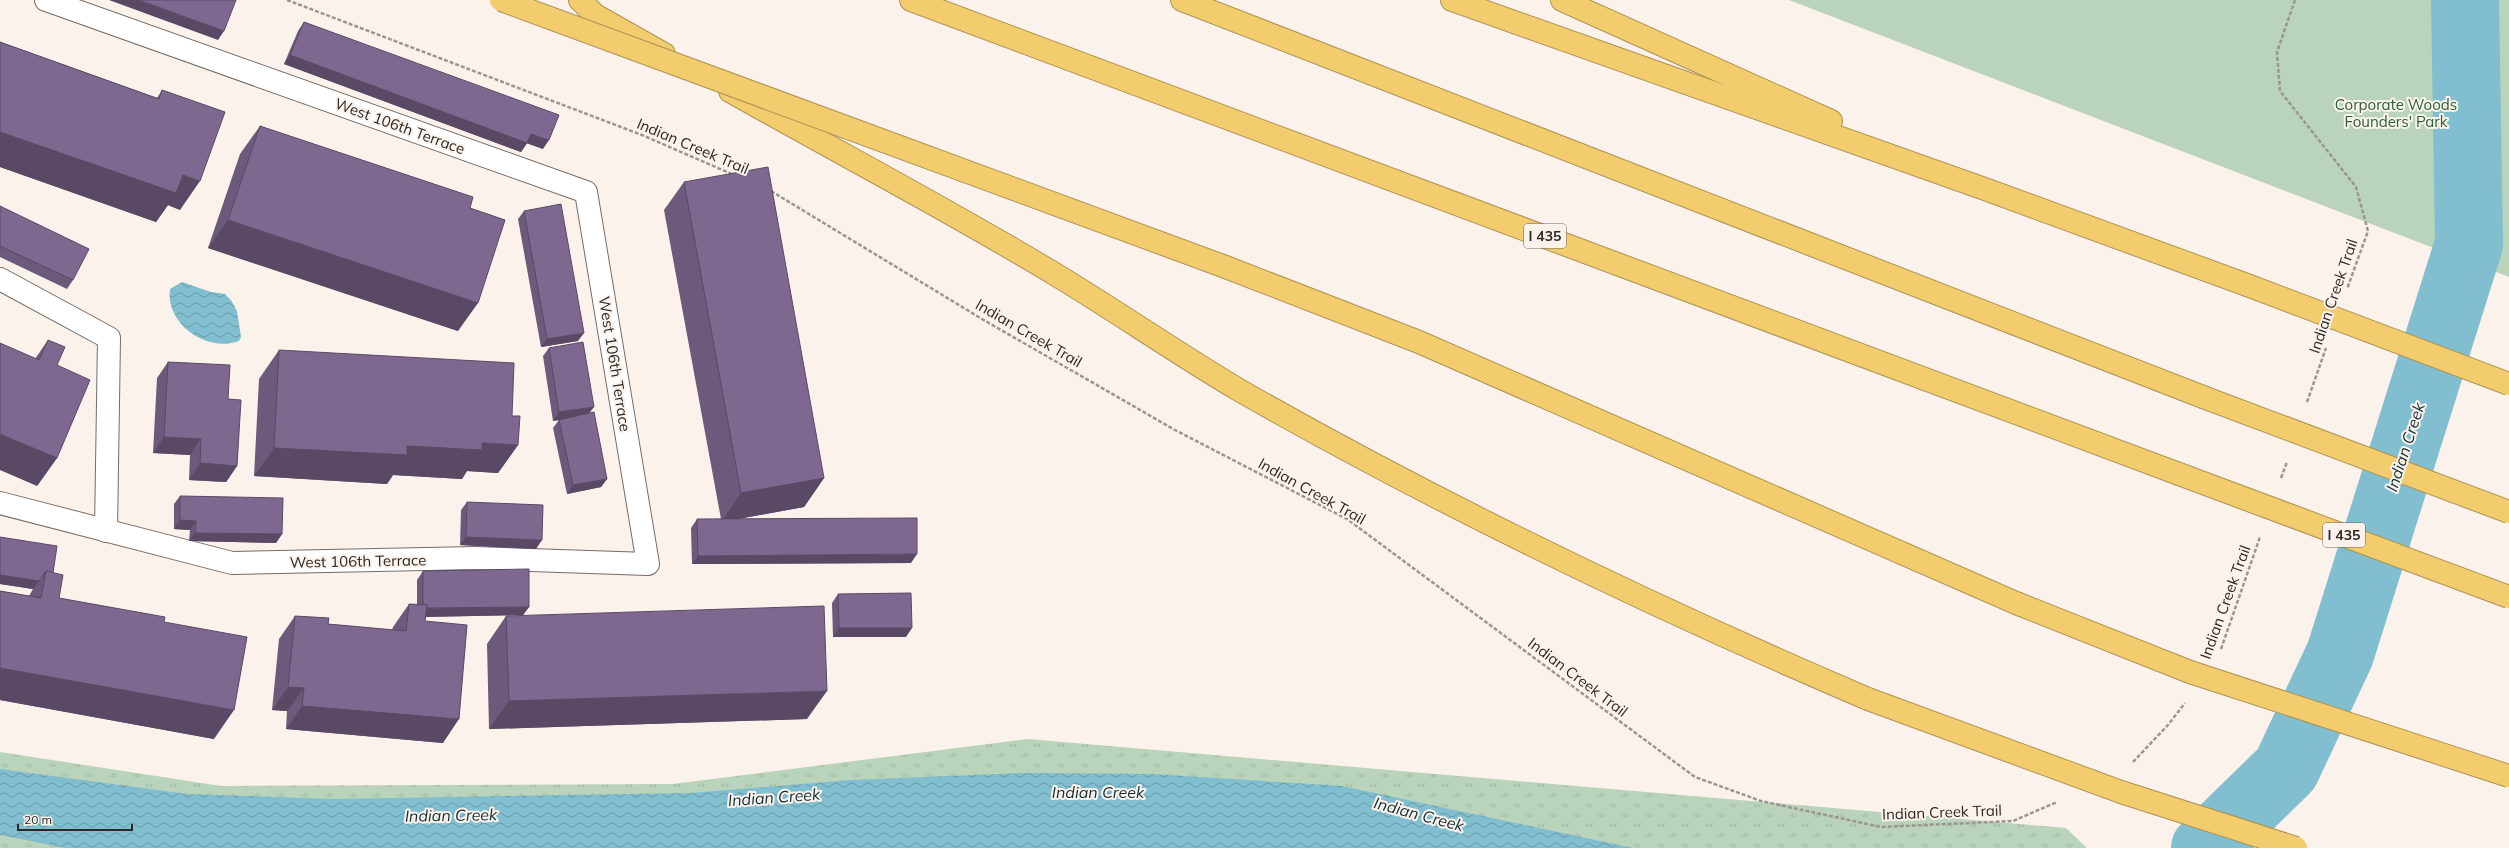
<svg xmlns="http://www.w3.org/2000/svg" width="2509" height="848" viewBox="0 0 2509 848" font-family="Mulish,sans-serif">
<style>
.grass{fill:url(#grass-tufts)}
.park{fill:#b9d4ba}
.water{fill:url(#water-waves)}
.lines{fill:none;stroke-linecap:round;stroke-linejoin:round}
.river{stroke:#81becf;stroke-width:68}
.street-casing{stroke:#756c67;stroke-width:24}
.highway-casing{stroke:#ad9355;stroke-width:24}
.path{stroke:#9c9591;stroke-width:2.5;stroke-dasharray:4 2;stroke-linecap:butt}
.street{stroke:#fff;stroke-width:22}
.highway{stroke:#f3cc6e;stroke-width:22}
.highway-bridge-casing{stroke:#ad9355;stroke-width:24;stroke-linecap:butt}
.highway-bridge{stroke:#f3cc6e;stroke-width:22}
.wall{fill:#6d597c}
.shaded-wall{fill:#594965}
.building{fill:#7f6890;stroke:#594965}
.labels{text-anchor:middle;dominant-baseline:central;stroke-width:4;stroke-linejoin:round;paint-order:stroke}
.shield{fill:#fcf2ec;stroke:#6a6561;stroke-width:1}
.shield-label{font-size:14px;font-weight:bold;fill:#2b2826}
.park-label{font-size:15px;fill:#2a6332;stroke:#fcf2ec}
.street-label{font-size:15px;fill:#2b2826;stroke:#fcf2ec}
.water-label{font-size:16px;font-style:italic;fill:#0f2e36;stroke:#fcf2ec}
</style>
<defs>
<pattern id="grass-tufts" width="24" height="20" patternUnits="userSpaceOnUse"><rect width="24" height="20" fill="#b9d4ba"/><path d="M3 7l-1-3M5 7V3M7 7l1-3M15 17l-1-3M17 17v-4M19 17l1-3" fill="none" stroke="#9fb6a0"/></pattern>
<pattern id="water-waves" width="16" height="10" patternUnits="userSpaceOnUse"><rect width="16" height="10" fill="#81becf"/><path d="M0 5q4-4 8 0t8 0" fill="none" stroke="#6a9aa8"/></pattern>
</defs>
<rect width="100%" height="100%" fill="#fcf2ec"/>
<path class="grass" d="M1028 739 2066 828 2087 848H0V752L221 786 673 784Z"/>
<path class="park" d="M1789 0H2509V277Z"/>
<g class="water">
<path d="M182 282 211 292 225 294 231 300 237 311 241 337 239 341C207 353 165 324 170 289Z"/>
<path d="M0 769 187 794 333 799 690 793 851 780 1022 773 1152 774 1342 786 1633 848H66L0 835Z"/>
</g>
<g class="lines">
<path class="river" d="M2205 848 2286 769 2340 654 2469 244 2465 0"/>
<defs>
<g id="street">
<path d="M0 279 109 338 106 531"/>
<path d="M0 503 232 563 475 558 648 564 586 192 46 0"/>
</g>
<g id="highway">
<path d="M580 0 595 15 664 54"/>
<path d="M911 0 2179 474"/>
<path d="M1182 0 2203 397"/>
<path d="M1452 0 1982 188 2247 285"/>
<path d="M1562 0 1831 121"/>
<path d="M730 91C839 153 951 211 1058 276 1119 313 1178 354 1239 390 1442 506 1653 607 1868 699"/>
<path d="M1223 266 1419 342 2016 603"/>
</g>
</defs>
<use href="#street" class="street-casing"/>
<use href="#highway" class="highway-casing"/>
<g class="path">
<path d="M287 0 642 135 734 175"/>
<path d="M2295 0 2277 52 2280 91 2356 187 2368 231 2347 289"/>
<path d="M771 191 982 319 1175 430 1347 519 1695 777 1761 801 1881 827 2013 821 2057 802"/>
<path d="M2307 402 2326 348"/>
<path d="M2281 478 2287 462"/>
<path d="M2221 649 2260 537"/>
<path d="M2133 762 2168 725 2185 703"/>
</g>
<use href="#street" class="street"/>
<use href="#highway" class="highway"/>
<defs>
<g id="highway-bridge">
<path d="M501 0 1223 266"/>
<path d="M2247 285 2509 384"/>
<path d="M2203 397 2509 512"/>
<path d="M2179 474 2509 597"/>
<path d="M2016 603 2190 672 2509 776"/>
<path d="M1868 699 2121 792 2296 848"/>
</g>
</defs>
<use href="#highway-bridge" class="highway-bridge-casing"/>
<use href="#highway-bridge" class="highway-bridge"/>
</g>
<g class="wall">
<path d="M304 22 543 149 527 143 521 152 284 64 298 31Z"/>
<path d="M0 42 157 98 162 90 180 210 168 205 156 222 0 167Z"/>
<path d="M260 126 470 208 458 331 208 248 240 154Z"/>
<path d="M684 182 824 478 804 507 738 519 911 563 692 564 691 528 697 519H721L664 210Z"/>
<path d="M0 206 73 280 67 289 0 257Z"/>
<path d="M524 211 578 341 541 347 518 219Z"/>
<path d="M48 340 57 365V458L37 486 35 359Z"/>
<path d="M549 348 590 413 607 479 601 487 567 494 553 428 559 420 553 421 543 356Z"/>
<path d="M279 350 512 416 518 445 498 473 467 471 462 479 393 475 387 484 254 476 259 379Z"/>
<path d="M168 362 228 399 237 466 226 482 189 480 190 455 153 453 157 378Z"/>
<path d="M180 496 282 534 276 543 189 541 190 530 174 529V504Z"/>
<path d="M467 502 536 549 460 545 461 510Z"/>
<path d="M0 537 53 573 59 598 164 622 214 739 0 700V591L29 596 33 589 0 584Z"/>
<path d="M423 571 529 607 523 615 426 617 425 621 443 743 286 729 287 711 272 710 279 639 295 616 328 624 392 630 393 627 409 604 417 605V580Z"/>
<path d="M838 594 906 637H833L832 603Z"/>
<path d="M506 616 807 719 489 729 487 644Z"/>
</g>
<g class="shaded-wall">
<path d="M109 0H139L224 31 218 40Z"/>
<path d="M290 55 531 134 549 140 543 149 526 143H527L521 152 284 64Z"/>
<path d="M0 132 183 175 200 181 180 210 168 205 156 222 0 167Z"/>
<path d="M228 220 478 303 458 331 208 248Z"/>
<path d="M584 333 578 341 541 347 547 339Z"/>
<path d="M594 407 588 415 553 421 559 412Z"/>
<path d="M0 434 57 458 37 486 0 470Z"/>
<path d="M164 437 201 439 190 455 153 453Z"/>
<path d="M482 443 518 445 498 473 467 471 462 479 393 475 387 484 254 476 274 448 407 446Z"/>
<path d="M200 463 237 466 226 482 189 480Z"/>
<path d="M824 478 804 507 721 522 741 493Z"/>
<path d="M607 479 601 487 567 494 573 485Z"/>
<path d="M180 520 196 521 190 530 174 529Z"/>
<path d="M195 533 282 534 276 543 189 541Z"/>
<path d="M466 537 542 540 536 549 460 545Z"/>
<path d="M917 554 911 563 692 564 698 556Z"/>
<path d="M0 575 39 581 33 589 0 584Z"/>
<path d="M529 607 523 615 417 617 423 609Z"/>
<path d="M839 628H912L906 637H833Z"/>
<path d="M0 668 234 710 214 739 0 700Z"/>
<path d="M288 687 304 688 287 711 272 710Z"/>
<path d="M827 691 807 719 489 729 509 701Z"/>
<path d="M302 706 459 719 443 743 286 729Z"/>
</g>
<g class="building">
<path d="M139 0H236L224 31Z"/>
<path d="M304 22 559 115 549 140 531 134 527 143 290 55Z"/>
<path d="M0 42 159 99 162 90 225 112 200 181 183 175 176 193 0 132Z"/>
<path d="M260 126 473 197 470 208 505 220 478 303 228 220Z"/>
<path d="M768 167 824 478 741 493 684 182Z"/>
<path d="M561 204 584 333 547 339 524 211Z"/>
<path d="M0 206 89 249 73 280 0 246Z"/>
<path d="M48 340 65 347 57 365 90 380 57 458 0 434V343L39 360Z"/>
<path d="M583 342 594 407 559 412 549 348Z"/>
<path d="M279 350 514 363 512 416H520L518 445 482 443V450L407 446V455L274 448Z"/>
<path d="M168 362 230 365 228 399 241 400 237 466 200 463 201 439 164 437Z"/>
<path d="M594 412 607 479 573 485 559 420Z"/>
<path d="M180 496 283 498 282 534 195 533 196 521 180 520Z"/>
<path d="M467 502 543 505 542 540 466 537Z"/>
<path d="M917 518V554L698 556 697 519Z"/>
<path d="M0 537 57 546 53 573 46 571 39 581 0 575Z"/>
<path d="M529 569V607L427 608V605H423V571Z"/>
<path d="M46 571 63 575 59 598 165 617 164 622 247 637 234 710 0 668V591L41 598Z"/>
<path d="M911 593 912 628H839L838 594Z"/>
<path d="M409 604 427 605 425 621 467 625 459 719 302 706 304 688 288 687 295 616 329 618 328 624 406 631Z"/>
<path d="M824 606 827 691 509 701 506 616Z"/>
</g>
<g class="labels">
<g class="shield">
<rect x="1524" y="224" width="42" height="24" rx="3"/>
<rect x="2323" y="523" width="42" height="24" rx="3"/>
</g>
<g class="shield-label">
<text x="1545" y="236">I 435</text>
<text x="2344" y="535">I 435</text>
</g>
<g class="park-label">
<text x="2396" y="104">Corporate Woods<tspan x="2396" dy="17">Founders' Park</tspan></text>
</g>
<g class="street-label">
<text transform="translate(400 126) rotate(20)">West 106th Terrace</text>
<text transform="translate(693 146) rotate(23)">Indian Creek Trail</text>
<text transform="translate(2333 296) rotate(-71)">Indian Creek Trail</text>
<text transform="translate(1029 333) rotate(30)">Indian Creek Trail</text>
<text transform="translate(615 364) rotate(81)">West 106th Terrace</text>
<text transform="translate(1312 491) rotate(29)">Indian Creek Trail</text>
<text transform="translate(358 561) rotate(-1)">West 106th Terrace</text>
<text transform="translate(2225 602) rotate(-70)">Indian Creek Trail</text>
<text transform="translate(1578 677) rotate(37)">Indian Creek Trail</text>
<text transform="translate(1942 812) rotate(-2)">Indian Creek Trail</text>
</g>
<g class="water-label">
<text transform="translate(2405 447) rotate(-72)">Indian Creek</text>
<text x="1098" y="792">Indian Creek</text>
<text transform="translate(774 797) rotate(-4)">Indian Creek</text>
<text transform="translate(1419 814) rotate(15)">Indian Creek</text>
<text transform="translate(451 815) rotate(-1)">Indian Creek</text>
</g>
</g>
<path d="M18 824v6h114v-6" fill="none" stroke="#2b2826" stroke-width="2"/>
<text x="24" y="824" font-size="12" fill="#2b2826" stroke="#fcf2ec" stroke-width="3" paint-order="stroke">20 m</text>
</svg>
